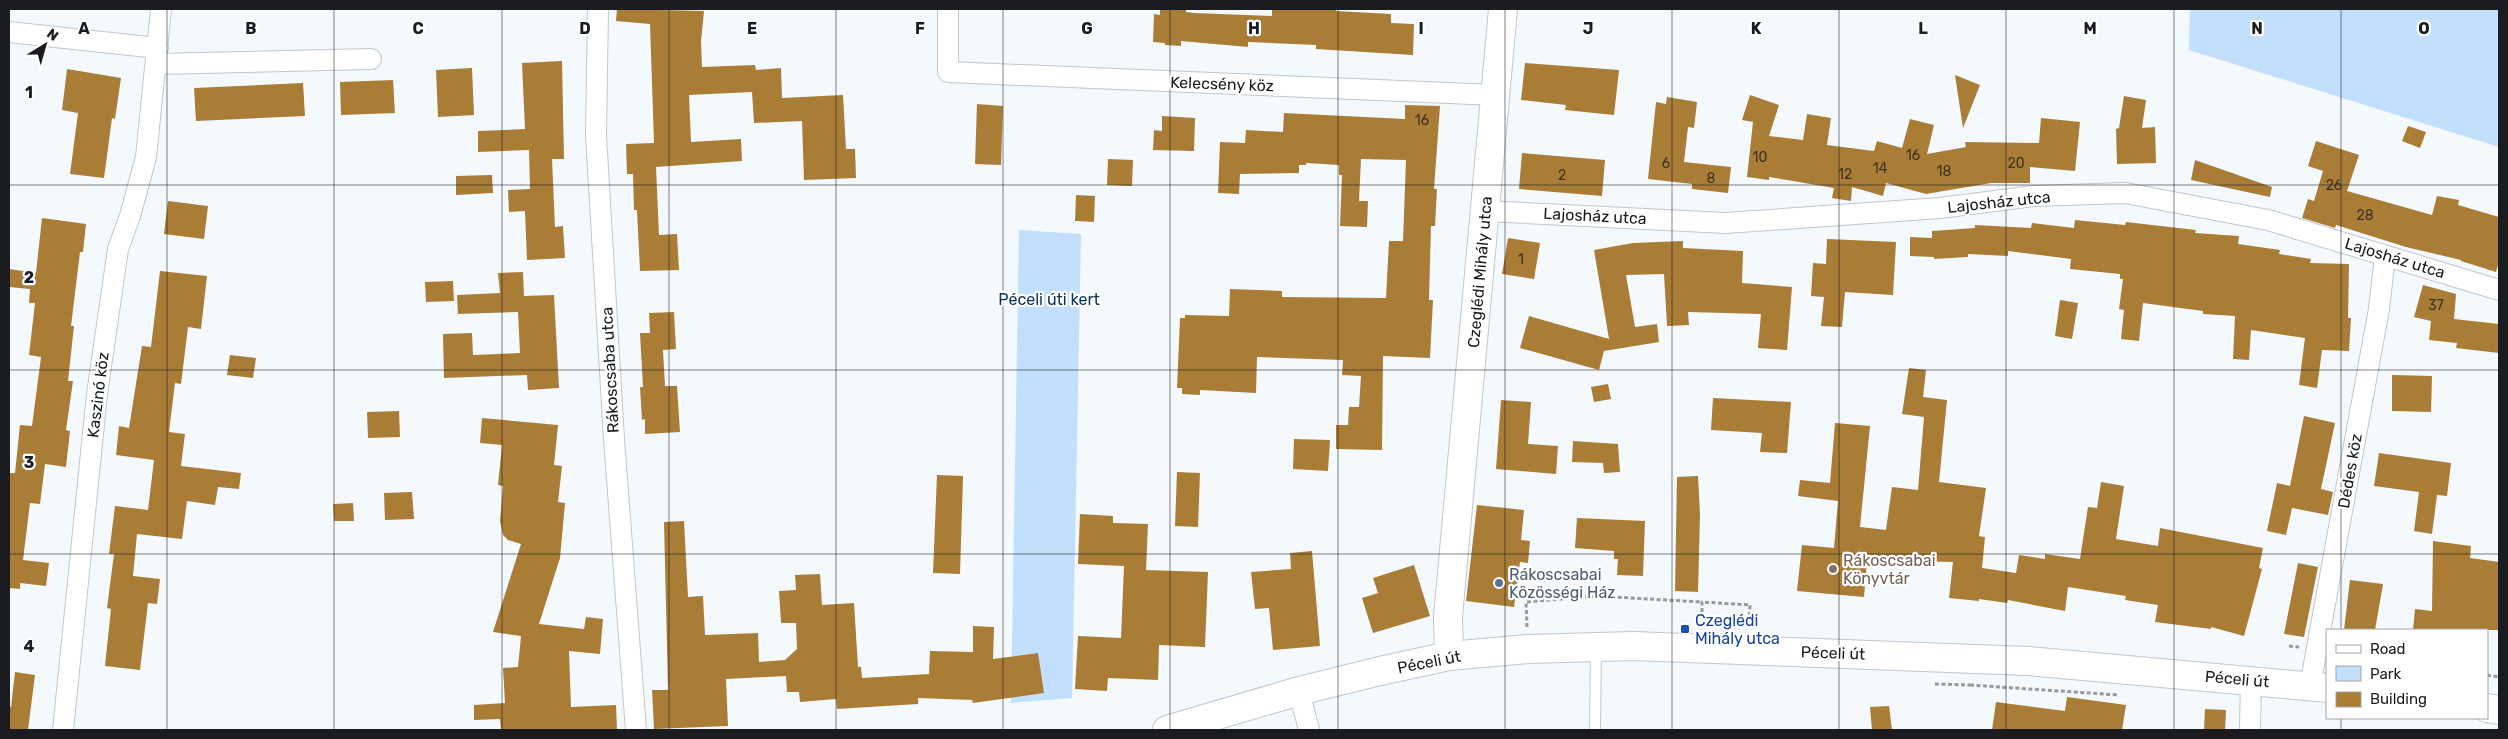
<svg xmlns="http://www.w3.org/2000/svg" width="2508" height="739" viewBox="0 0 2508 739" font-family="Rubik,sans-serif">
<style>
.green{fill:#c2dffe}
.building{fill:#a97d36}
.lines{fill:none;stroke-linecap:round;stroke-linejoin:round}
.service-casing{stroke:#c0c7ce;stroke-width:12}
.minor-casing{stroke:#c0c7ce;stroke-width:22}
.secondary-casing{stroke:#c0c7ce;stroke-width:30}
.path{stroke:#969a9d;stroke-width:3;stroke-dasharray:4 2.5;stroke-linecap:butt}
.service{stroke:#fff;stroke-width:10}
.minor{stroke:#fff;stroke-width:20}
.secondary{stroke:#fff;stroke-width:28}
.grid{fill:none;stroke:#1a1c1f;stroke-width:1;stroke-opacity:0.55}
.education-dot{fill:#8d6e63;stroke:#fff;stroke-width:2}
.service-dot{fill:#5c6f8a;stroke:#fff;stroke-width:2}
.transit-dot{fill:#1a4fb4;stroke:#fff;stroke-width:2}
.labels{text-anchor:middle;dominant-baseline:central;stroke-width:4.5;stroke-linejoin:round;paint-order:stroke}
.number-label{font-size:14px;fill:#3e3425}
.street-label{font-size:16px;fill:#1a1c1f;stroke:#fff}
.park-label{font-size:16px;fill:#093258;stroke:#fff}
.education-label{font-size:16px;fill:#785e54;stroke:#fff;text-anchor:start}
.service-label{font-size:16px;fill:#4e5e75;stroke:#fff;text-anchor:start}
.transit-label{font-size:16px;fill:#164399;stroke:#fff;text-anchor:start}
.grid-label{font-size:16px;text-anchor:middle;font-weight:bold;fill:#1a1c1f;stroke:#fff;stroke-width:4.5;stroke-linejoin:round;paint-order:stroke}
</style>
<rect width="100%" height="100%" fill="#f4f9fd"/>
<g class="green">
<path d="M2190 9H2499V147L2189 50Z"/>
<path d="M1019 230 1081 234 1072 698 1011 703Z"/>
</g>
<g class="building">
<path d="M617 9 704 11 701 41 702 67 755 65 756 70 781 68 782 98 843 95 846 149H855L856 178 804 180 802 121 754 123 752 92 689 95 691 142 741 139 742 161 656 167 659 235 677 234 679 270 640 271 637 210H634L633 174H627L626 144 654 143 650 24 616 21Z"/>
<path d="M1160 9H1186V12L1194 13 1272 16V9H1336V11L1391 14V23L1414 24 1413 55 1316 49V45L1248 42V47L1181 41V46L1165 45V43L1153 42 1154 14 1160 15Z"/>
<path d="M562 61 564 159H552L555 227 563 226 565 258 527 260 525 211 509 212 508 190 530 189 529 150 478 152V131L525 129 522 63Z"/>
<path d="M1525 63 1619 70 1614 115 1565 110 1566 105 1521 100Z"/>
<path d="M472 68 474 115 438 117 436 70Z"/>
<path d="M67 69 121 78 115 119 112 118 104 178 70 174 78 113 62 110Z"/>
<path d="M1955 75 1980 85 1963 128Z"/>
<path d="M393 80 395 113 341 115 340 82Z"/>
<path d="M303 83 305 116 196 121 194 88Z"/>
<path d="M1750 95 1779 105 1769 136 1803 140 1807 114 1831 118 1827 145 1874 151 1877 141 1902 148 1910 119 1934 125 1927 154 1966 147 1965 142 2039 143 2041 118 2080 122 2075 171 2030 167V183H1991L1926 194 1886 183 1883 196 1852 187 1851 201 1832 198 1834 188 1769 177V180L1747 177 1753 122 1742 120Z"/>
<path d="M2124 96 2146 100 2142 128 2155 127 2156 163 2117 164 2116 129 2119 128Z"/>
<path d="M1667 97 1697 102 1694 128 1688 127 1684 162 1731 167 1728 193 1692 189V184L1648 179 1656 102 1666 104Z"/>
<path d="M977 104 1003 106 1001 165 975 164Z"/>
<path d="M1405 105 1440 106 1434 189H1437L1435 226H1431L1429 300H1433L1430 358 1383 356 1382 450 1336 449V425H1348L1349 407H1359L1361 376 1342 375 1343 360 1257 357 1256 393 1200 390V395L1182 394V388H1177L1180 318H1185V315L1229 316 1230 289 1282 291V297L1386 298 1389 241H1403L1406 160 1361 159 1359 201H1368L1367 227 1340 226 1342 175H1339V165L1306 163V165H1299V173L1240 174 1239 194 1218 193 1220 142 1245 143 1246 130 1283 132 1284 113 1405 119Z"/>
<path d="M1162 116 1195 118 1194 151 1153 150 1154 130 1162 131Z"/>
<path d="M2408 126 2426 132 2420 148 2402 141Z"/>
<path d="M2316 141 2359 155 2347 191 2432 215 2437 196 2459 200 2458 205 2499 217V262L2496 272 2461 261V260L2406 247 2336 225 2335 228 2302 218 2308 199 2314 201 2323 171 2308 166Z"/>
<path d="M1522 153 1605 160 1602 196 1519 189Z"/>
<path d="M1108 159 1133 160 1132 186 1107 185Z"/>
<path d="M2195 160 2272 187 2270 197 2191 180Z"/>
<path d="M492 175 493 193 456 195V176Z"/>
<path d="M1076 195 1095 196 1094 222 1075 221Z"/>
<path d="M168 201 208 206 204 239 164 234Z"/>
<path d="M42 218 86 224 83 252H80L71 326H74L68 381H73L66 430 70 431 66 467 45 464 40 504 30 503 23 560 49 563 46 586 20 583V589L9 588V473H15L20 425 32 426 41 357 29 355 35 303H29L30 289 9 287V269L36 273Z"/>
<path d="M2075 220 2125 225 2126 222 2196 230 2195 233 2239 236 2238 244 2280 250 2279 254 2311 259 2310 263 2349 264 2348 318H2351L2349 351 2322 350 2317 388 2299 385 2305 338 2251 330 2249 360 2233 359 2235 316 2203 314V311L2143 303 2139 341 2121 339 2124 310 2119 309 2123 279H2120V274L2070 269 2071 259 2008 251V256L1968 254V257L1934 259V257L1910 256V237L1932 238V231L1975 228V225L2031 228 2032 223 2074 228Z"/>
<path d="M1508 238 1540 243 1534 279 1502 274Z"/>
<path d="M1827 239 1896 242 1893 295 1845 292 1842 327 1821 326 1824 297 1811 296 1813 263 1826 264Z"/>
<path d="M1683 241V248L1743 251 1742 283 1792 287 1787 350 1758 348 1761 314 1688 312 1689 325 1667 326 1664 274 1626 275 1635 327 1657 324 1659 342 1604 351 1599 370 1520 348 1529 316 1609 339 1594 250 1633 243Z"/>
<path d="M160 271 207 276 201 329 188 327 181 384 175 383 169 432 185 434 181 466 241 473 239 489 218 487 215 505 187 501 182 539 137 534 133 576 160 579 157 604 148 603 140 670 105 666 111 609 107 608 114 554H109L115 506 148 510 154 460 116 455 119 426 129 428 142 346 151 347Z"/>
<path d="M523 272 524 296 554 295 559 388 528 390 527 375 444 378 443 334 472 333 473 355 520 353 518 312 458 314 457 295 500 293 498 273Z"/>
<path d="M453 281 454 301 426 302 425 282Z"/>
<path d="M2423 285 2456 294 2454 319 2499 324V353L2456 348 2457 343 2429 340 2431 321 2414 317Z"/>
<path d="M2060 300 2078 303 2072 339 2055 336Z"/>
<path d="M674 312 676 349 663 350 665 386H677L680 432 645 434V419L642 420 640 387H643L640 333H650L649 313Z"/>
<path d="M230 355 256 358 253 378 227 375Z"/>
<path d="M1909 368 1926 370 1923 397 1947 400 1939 482 1986 488 1979 536 1985 537 1982 568 2016 573 2019 555 2045 559V554L2080 559 2088 507 2097 508 2101 482 2124 486 2116 539 2158 546 2160 528 2263 548 2259 568 2262 569 2244 636 2211 627V629L2155 622 2158 605 2125 600 2126 596 2068 587 2065 611 2008 600 2007 603 1979 599V601L1949 598 1953 562 1867 560 1864 597 1797 591 1802 545 1834 548 1838 501 1798 496 1800 480 1830 483 1835 423 1870 426 1860 527 1886 530 1892 487 1918 490 1924 417 1902 414Z"/>
<path d="M2392 375 2432 376 2431 412 2392 411Z"/>
<path d="M1608 384 1611 399 1594 402 1591 387Z"/>
<path d="M1713 398 1791 402 1787 453 1760 452 1762 433 1711 430Z"/>
<path d="M1501 400 1531 402 1528 444 1558 446 1556 474 1496 469Z"/>
<path d="M399 411 400 437 368 438 367 412Z"/>
<path d="M2304 416 2335 423 2321 489 2333 492 2328 515 2292 508 2286 535 2267 531 2277 483 2290 486Z"/>
<path d="M482 418 558 425 554 465 562 466 558 502 565 503 560 558 539 624 584 629 586 617 603 619 600 654 569 651 571 707 616 705 617 730H501L500 719 474 720V705L505 703 503 668 518 667 521 636 493 632 521 544 508 540 503 535 500 521 503 486 498 485 502 445 480 443Z"/>
<path d="M1294 439 1330 440 1328 471 1293 469Z"/>
<path d="M1573 441 1618 444 1620 472 1604 473 1603 463 1572 462Z"/>
<path d="M2379 453 2451 463 2447 496 2437 495 2432 534 2414 531 2419 492 2374 486Z"/>
<path d="M1177 472 1200 473 1198 527 1175 526Z"/>
<path d="M937 475 963 476 960 574 933 573Z"/>
<path d="M1698 476 1700 514 1698 592 1675 591 1677 477Z"/>
<path d="M412 492 414 519 385 520 384 493Z"/>
<path d="M353 503 354 521H334L333 504Z"/>
<path d="M1477 505 1524 510 1521 540 1530 541 1528 563 1520 562 1514 607 1466 601Z"/>
<path d="M1080 514 1113 516V523L1148 524 1146 570 1208 572 1205 647 1159 645 1158 680 1108 678 1107 691 1075 689 1078 636 1121 638 1124 566 1078 564Z"/>
<path d="M1577 518 1645 521 1643 576 1617 575 1618 559H1614V551L1575 548Z"/>
<path d="M684 521 688 597 703 596 705 635 758 633 759 662 785 660 797 649 796 623H781L779 591 796 590 795 575 820 574 822 605 854 603 858 667H861L862 678 929 674 930 651 973 652V626L994 627 993 659 1038 653 1044 693 973 703 972 700 918 698V704L837 709 836 699 800 702 799 692H787L786 676 726 679 728 726 654 729 652 690H668L664 522Z"/>
<path d="M2433 541 2471 546 2470 558 2499 562V630H2413L2415 609 2432 611Z"/>
<path d="M1312 551 1320 646 1273 650 1269 608 1255 609 1251 572 1291 569 1290 553Z"/>
<path d="M2298 563 2318 567 2304 637 2284 634Z"/>
<path d="M1414 565 1430 616 1373 633 1362 598 1378 593 1373 578Z"/>
<path d="M2350 580 2383 584 2375 630H2344Z"/>
<path d="M15 672 35 675 28 730H9V706L11 707Z"/>
<path d="M2067 697 2126 705 2122 730H1992L1996 702 2065 711Z"/>
<path d="M1889 706 1892 730H1872L1870 707Z"/>
<path d="M2205 709 2226 710 2225 730H2204Z"/>
</g>
<g class="lines">
<defs>
<path id="service" d="M1595 730 1596 648"/>
<g id="minor">
<path d="M598 9 596 135 614 439 636 730"/>
<path d="M948 9V72L1496 95"/>
<path d="M9 32 158 48"/>
<path d="M156 64 371 59"/>
<path d="M1486 211 1726 223 1940 208 2034 196 2125 193 2268 220 2499 290"/>
<path d="M2310 686 2379 309 2385 256"/>
<path d="M1299 691 1309 730"/>
<path d="M63 730 97 394 118 249 130 216 146 157 161 9"/>
<path d="M2250 730 2251 680"/>
</g>
<g id="secondary">
<path d="M1449 656 1448 617 1503 9"/>
<path d="M2487 708 2499 710"/>
<path d="M1167 730 1299 691 1380 671 1449 656 1528 649 1633 646 2028 661 2327 688"/>
</g>
</defs>
<use href="#service" class="service-casing"/>
<use href="#minor" class="minor-casing"/>
<use href="#secondary" class="secondary-casing"/>
<g class="path">
<path d="M1702 625V602L1750 605 1749 628"/>
<path d="M1527 627 1526 602 1596 596 1702 602"/>
<path d="M2289 646 2299 647"/>
<path d="M2487 675 2499 677"/>
<path d="M1935 684 1970 685"/>
<path d="M1970 685 2119 695"/>
</g>
<use href="#service" class="service"/>
<use href="#minor" class="minor"/>
<use href="#secondary" class="secondary"/>
</g>
<path class="grid" d="M167 9V730M334 9V730M502 9V730M669 9V730M836 9V730M1003 9V730M1170 9V730M1338 9V730M1505 9V730M1672 9V730M1839 9V730M2006 9V730M2174 9V730M2341 9V630M9 185H2499M9 370H2499M9 554H2499M2341 718V730"/>
<circle class="education-dot" cx="1833" cy="569" r="5"/>
<circle class="service-dot" cx="1499" cy="583" r="5"/>
<rect class="transit-dot" x="1680" y="624" width="10" height="10" rx="2.5"/>
<g class="labels">
<g class="number-label">
<text x="1422" y="120">16</text>
<text x="1913" y="155">16</text>
<text x="1760" y="157">10</text>
<text x="1666" y="163">6</text>
<text x="2016" y="163">20</text>
<text x="1880" y="168">14</text>
<text x="1944" y="171">18</text>
<text x="1845" y="174">12</text>
<text x="1562" y="175">2</text>
<text x="1711" y="178">8</text>
<text x="2334" y="185">26</text>
<text x="2365" y="215">28</text>
<text x="1521" y="259">1</text>
<text x="2436" y="305">37</text>
</g>
<g class="street-label">
<text transform="translate(1222 84) rotate(2)">Kelecsény köz</text>
<text transform="translate(1999 202) rotate(-6)">Lajosház utca</text>
<text transform="translate(1595 216) rotate(3)">Lajosház utca</text>
<text transform="translate(2395 258) rotate(17)">Lajosház utca</text>
<text transform="translate(1480 272) rotate(-85)">Czeglédi Mihály utca</text>
<text transform="translate(610 370) rotate(-93)">Rákoscsaba utca</text>
<text transform="translate(98 395) rotate(-83)">Kaszinó köz</text>
<text transform="translate(2350 471) rotate(-80)">Dédes köz</text>
<text transform="translate(1833 653) rotate(2)">Péceli út</text>
<text transform="translate(1429 662) rotate(-11)">Péceli út</text>
<text transform="translate(2237 679) rotate(5)">Péceli út</text>
</g>
<g class="park-label">
<text x="1049" y="299">Péceli úti kert</text>
</g>
<g class="education-label">
<text x="1843" y="560">Rákoscsabai<tspan x="1843" dy="18">Könyvtár</tspan></text>
</g>
<g class="service-label">
<text x="1509" y="574">Rákoscsabai<tspan x="1509" dy="18">Közösségi Ház</tspan></text>
</g>
<g class="transit-label">
<text x="1695" y="620">Czeglédi<tspan x="1695" dy="18">Mihály utca</tspan></text>
</g>
</g>
<g class="grid-label">
<text x="84" y="34">A</text>
<text x="251" y="34">B</text>
<text x="418" y="34">C</text>
<text x="585" y="34">D</text>
<text x="752" y="34">E</text>
<text x="920" y="34">F</text>
<text x="1087" y="34">G</text>
<text x="1254" y="34">H</text>
<text x="1421" y="34">I</text>
<text x="1588" y="34">J</text>
<text x="1756" y="34">K</text>
<text x="1923" y="34">L</text>
<text x="2090" y="34">M</text>
<text x="2257" y="34">N</text>
<text x="2424" y="34">O</text>
<text x="29" y="98">1</text>
<text x="29" y="283">2</text>
<text x="29" y="468">3</text>
<text x="29" y="652">4</text>
</g>
<rect width="2508" height="739" fill="none" stroke="#1a1c1f" stroke-width="20"/>
<rect x="2326" y="629" width="162" height="90" fill="#ffffff" stroke="#a3a4a5"/>
<rect x="2336" y="645" width="25" height="8" fill="#ffffff" stroke="#a3a4a5"/>
<text x="2370" y="654" font-size="15" fill="#1a1c1f">Road</text>
<rect x="2336" y="666" width="25" height="15" fill="#c2dffe" stroke="#a3a4a5"/>
<text x="2370" y="679" font-size="15" fill="#1a1c1f">Park</text>
<rect x="2336" y="692" width="25" height="15" fill="#a97d36" stroke="#a3a4a5"/>
<text x="2370" y="704" font-size="15" fill="#1a1c1f">Building</text>
<g transform="translate(45 45) rotate(37)" stroke="#ffffff" stroke-width="4" paint-order="stroke">
<path d="M0-4L9 19L0 12L-9 19Z" fill="#1a1c1f"/>
<text y="-8" font-size="14" font-weight="bold" text-anchor="middle" fill="#1a1c1f">N</text>
</g>
</svg>
